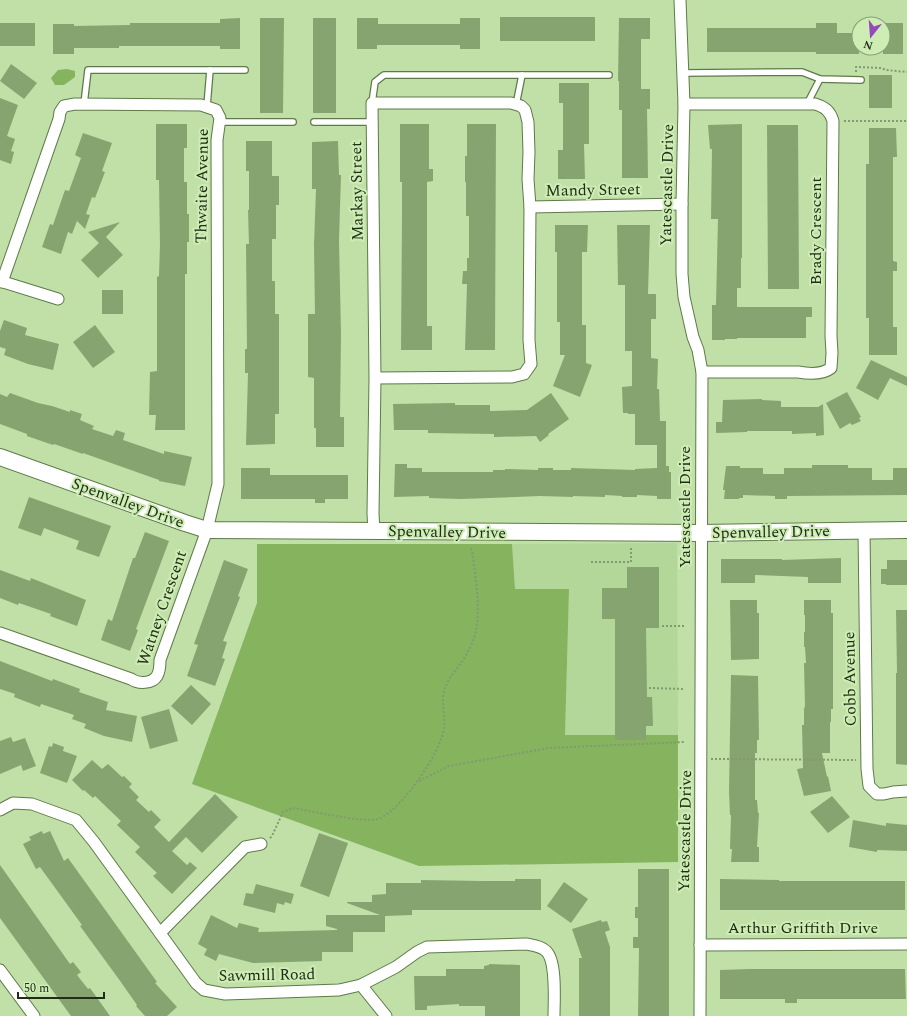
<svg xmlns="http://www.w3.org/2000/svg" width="907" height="1016" viewBox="0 0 907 1016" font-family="Spectral,serif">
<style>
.built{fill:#b3d798}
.green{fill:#85b35e}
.building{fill:#86a46f}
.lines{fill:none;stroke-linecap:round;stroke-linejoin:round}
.lane-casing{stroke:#5e7a48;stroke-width:8}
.street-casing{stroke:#5e7a48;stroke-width:13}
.secondary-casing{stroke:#5e7a48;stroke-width:18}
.path{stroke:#829a6f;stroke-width:2;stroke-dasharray:2 2;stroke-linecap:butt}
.lane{stroke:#fff;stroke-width:5.5}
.street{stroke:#fff;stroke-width:11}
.secondary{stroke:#fff;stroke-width:16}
.labels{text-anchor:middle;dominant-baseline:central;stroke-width:4;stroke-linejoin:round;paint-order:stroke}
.street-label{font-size:16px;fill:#202c16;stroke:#cdedb5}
</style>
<rect width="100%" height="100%" fill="#c0e0a8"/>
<path class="built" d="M677 543 678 735H565L569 590 515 589 512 544Z"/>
<g class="green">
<path d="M67 69 75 71V77L64 85H55L51 78 58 70Z"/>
<path d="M257 544H512L515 589H569L565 735H678V862L419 866 192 784 257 603Z"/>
</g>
<g class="building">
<rect x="500" y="17" width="95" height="24"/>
<path d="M240 18V49H220V46H119V48H74V54H53V24H74V26L130 25V23H220V19Z"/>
<path d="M260 18H284L283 113H260Z"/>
<rect x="313" y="18" width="23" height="95"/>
<path d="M357 18H378V24H460V18H480V49H460V45H377V49H357Z"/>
<path d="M619 18H650V39H641V89H650V109H647L648 178H622V110H619V81H618Z"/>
<rect x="0" y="23" width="35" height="23"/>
<path d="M816 23H837V33H859V54H816V52H707V28H816Z"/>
<rect x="883" y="23" width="20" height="31"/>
<path d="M11 64 37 83 24 99 0 81Z"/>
<rect x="869" y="75" width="23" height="33"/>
<path d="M559 83H589V144H584L585 179H558V150H563V103H559Z"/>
<path d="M0 98 18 105 7 136 15 139 11 151 14 152 11 164 0 160Z"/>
<path d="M156 124H187V148H184V182H187V214H189V242H187V274H185V430H155L156 415H149L150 372 157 371V277L159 276 160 245 159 180H156Z"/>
<path d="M400 124H429V169H433V181L427 182V326H432V350H401L402 218V182H400Z"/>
<path d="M467 124H496L495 350H465L467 284H462L463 271H467V258H469V216H466V182H465V156H467Z"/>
<path d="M742 124V258H741V288H737V307H812V317H806V338H737V339H725V340H712V305H716L718 219H711L712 149H710L708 125Z"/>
<path d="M767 125H798L799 289H768Z"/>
<path d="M869 128H896L897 157H893V261L897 262V271H893V327H897V355H869V318H866V164H869Z"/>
<path d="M83 133 112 143 102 171 105 172 95 198 92 197 86 214 90 215 85 229 77 221 72 234 68 232 61 254 42 247 50 224 53 225 65 190 69 191 81 158 75 155Z"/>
<path d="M246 141H272V176H279V205H276V239H272V281H275V314H279V414H275V444L246 445 248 373H245V349H247L246 244H249L248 210H249V171H246Z"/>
<path d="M338 141 339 175H341L339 240 341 334 340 417H344V447H316V428H314V378L308 377V314H315L314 245 316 189H312V142Z"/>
<path d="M120 222 106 237 123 255 98 278 81 260 99 243 88 232Z"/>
<path d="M555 225H588L587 252H582V325H586V363L592 365 580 397 553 386 565 355H560V322H557V252H555Z"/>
<path d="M617 225H650L648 294H656V319H651V358L658 359 657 389H659L660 421H666V466H669V472H671V499H657V496L637 495V497H622V496L605 495V497L573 496V497L540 496 461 499 429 498V496L394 497 395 464H407V468H422V472H493V470H505V469L538 470V468H553V470H571V468L635 470V469L657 468V445H635V414H628V413H623L622 387 632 386V351H625V285H618Z"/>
<rect x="102" y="290" width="21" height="24"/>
<path d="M4 320 27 328 25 335 59 344 53 370 28 364 4 355 6 349 0 347V331Z"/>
<path d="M95 325 115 352 93 368 73 342Z"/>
<path d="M871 360 907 377V386L890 378 878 400 856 388Z"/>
<path d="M847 392 861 417 859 418 861 421 852 425 850 423 840 429 826 403Z"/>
<path d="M10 393 38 403 52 406 70 412V410L82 414 80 420 94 426 92 429 113 436 116 430 125 433 123 440 164 454V451L192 457 185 486 159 481V480L83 453V454L54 444 53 445 27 436V434L0 424V394L7 397Z"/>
<path d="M551 393 569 419 548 434 549 435 540 442 536 436 494 437V434L428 433V430H394L393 404 455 403V405H490V411L527 410Z"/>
<path d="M762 399V400L781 401V407H818L823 404 824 435 816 436V433L792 434V431H747V432L716 433V422H722L723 400Z"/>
<path d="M812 465H848V468H872V480H893V468H907V495L787 496V499H775V496L743 495V498H739V499H724L725 490H723L726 466H740V468H763V474H784V468H812Z"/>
<path d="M241 468H270V475H348V499H325V503H315V499H241Z"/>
<path d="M29 497 111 526 99 557 76 549 79 541 44 528 41 536 18 528Z"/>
<path d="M145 532 169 541 136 629 138 630 130 651 101 640 108 619 112 621 133 558H135Z"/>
<path d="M841 558V583H808V577L755 575V583H721V559H782V560Z"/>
<path d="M224 560 248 569 238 596 240 597 223 641 227 642 222 658 225 659 215 686 187 676 198 645 194 644Z"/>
<path d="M887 560H907V585H886V584H881V569H887Z"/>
<path d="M627 567H659V628H646L647 697H652L653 726H646V740H615V619H602V588H627Z"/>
<path d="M0 570 30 581 31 578 86 600 77 626 50 616 51 614 19 603 18 605 0 598Z"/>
<path d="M730 600H757V613H759V659L731 660Z"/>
<path d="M804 600H831V613H833V709H831V722H830V753H822L827 777 828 776 831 791 804 796 797 769 803 768 802 725H804V708L805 707 804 663H806L805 647H804V632H805V615H804Z"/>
<path d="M896 610H907V765L896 764V673H897Z"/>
<path d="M0 661 52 681 53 679 80 689 79 692 108 702 106 710 137 716 132 742 104 736 84 728 86 724 72 719 74 715 41 704 40 707 14 697 15 694 0 689Z"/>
<path d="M731 675 758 676 759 740H757V753H755V800H757L758 813H759L757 847H759V862H731L732 849H730L731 815H730L729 792Z"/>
<path d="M191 685 211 704 192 725 171 706Z"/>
<path d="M169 709 178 741 150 749 141 717Z"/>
<path d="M11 737 13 742 25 738 36 766 23 771 21 765 0 774V741Z"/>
<path d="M53 743 64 747 63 751 77 756 67 783 40 773 49 746 52 747Z"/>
<path d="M92 760 102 769 108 764 122 777 124 776 132 784 129 787 139 797 136 800 149 812 151 810 161 820 154 827 169 842 215 794 238 817 202 853 186 837 172 851 187 865 190 862 197 868 172 894 153 876 157 873 135 852 140 847 117 825 121 821 95 796 93 798 84 790 83 791 72 780Z"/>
<path d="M832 796 850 817 828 833 810 812Z"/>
<path d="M853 820 886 826V823L907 825V851L877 850V852L849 847Z"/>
<path d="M42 831 43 834 50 831 64 861 68 858 157 982 155 983 177 1007 167 1016H145L136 1006 137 1005 118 978 80 926 82 925 40 867 36 869 23 844 31 840 29 837Z"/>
<path d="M319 833 348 843 329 897 300 886Z"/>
<path d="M0 865 70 964 73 962 81 972 77 975 88 989 90 988 110 1016H71L0 918Z"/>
<path d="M638 869H669V1016H638L639 948H633V937H638V918H635V907H638Z"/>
<path d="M515 879H541V910H412V915L385 916V932H353V952H322V961L253 963 219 954 216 961 204 955 207 949 198 944 211 915 237 928 239 923 259 928 258 932 337 930V929L326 926V915H380L347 903V902H372V895L386 894V883H421V880L482 881H515Z"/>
<path d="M720 879 779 880V881H905V910H720Z"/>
<path d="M564 882 588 899 571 923 547 906Z"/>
<path d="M256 884 294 894 291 904 285 902 284 905 277 903 275 913 243 905 246 893 253 894Z"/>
<path d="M601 920 602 922 607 921 610 930 605 932 610 947V1016H579V958H582L572 929Z"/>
<path d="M489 964 520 965V1016H485V1006H459V1004L427 1006V1010H415L414 976H446V969H484V966L489 965Z"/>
<path d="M749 969H905L906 999H797V1003H785V999H720V970Z"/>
</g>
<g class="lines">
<defs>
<g id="lane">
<path d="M683 73 802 72 820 79 861 80"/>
<path d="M372 103 375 82 384 75H609"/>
<path d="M84 104 88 70H245"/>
<path d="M807 104 820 79"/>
<path d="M516 105 522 75"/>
<path d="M207 106 210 70"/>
<path d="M219 122H293"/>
<path d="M314 122H372"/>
</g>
<g id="street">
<path d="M680 0 684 104 682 204V274L684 297 693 337 698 350 702 372 700 1016"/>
<path d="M684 104H815C825 107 830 111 833 121L831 336 832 353 831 368C822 375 809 374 798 372H702"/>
<path d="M530 207 682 204"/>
<path d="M0 281 58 299"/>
<path d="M864 530 867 769 869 786 877 794H884L893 792 907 791"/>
<path d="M374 531 373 514 375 378 372 103H511L521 106 525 110 528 122 529 152 528 179 530 207 529 340 531 364 524 374 512 377 375 378"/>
<path d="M0 633 131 679C138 684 152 684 157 676 160 671 160 665 160 660L207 530 218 484 217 140 220 118 216 110 201 105 75 104 64 106 60 112 59 119 2 282"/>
<path d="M0 810 13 803 32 804 76 820 94 842 196 983 204 990 225 994 339 990 361 985 396 967 417 952 427 947 526 944C532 945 541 946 546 951 557 961 554 1001 554 1016"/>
<path d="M160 933 245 847 261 844"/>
<path d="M700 945 907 944"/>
<path d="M0 970 34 1016"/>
<path d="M361 985 386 1016"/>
</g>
<path id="secondary" d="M0 457 185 523 207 530 701 533 907 530"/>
</defs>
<use href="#lane" class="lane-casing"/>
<use href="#street" class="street-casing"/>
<use href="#secondary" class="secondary-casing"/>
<g class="path">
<path d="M856 72V67L881 68 886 70 907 72"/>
<path d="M844 121H907"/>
<path d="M591 562H631V547"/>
<path d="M662 626H684"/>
<path d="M649 688 684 689"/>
<path d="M711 759 856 760"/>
<path d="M419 781 449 766 549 748 684 742"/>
<path d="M270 838 272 836 283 812 293 808C311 811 363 823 378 819 401 811 441 752 444 728 446 714 440 702 445 688 449 676 460 666 466 655 470 648 475 638 476 630 481 604 475 576 472 551L470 547"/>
</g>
<use href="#lane" class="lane"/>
<use href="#street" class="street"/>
<use href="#secondary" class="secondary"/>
</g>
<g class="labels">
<g class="street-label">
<text transform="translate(667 185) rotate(-89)">Yatescastle Drive</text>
<text transform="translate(202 186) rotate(-89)">Thwaite Avenue</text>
<text transform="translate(593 190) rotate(-1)">Mandy Street</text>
<text transform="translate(357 191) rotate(-91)">Markay Street</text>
<text transform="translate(816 231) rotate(-90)">Brady Crescent</text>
<text transform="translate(128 503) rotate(20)">Spenvalley Drive</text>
<text transform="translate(685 507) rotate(-90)">Yatescastle Drive</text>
<text transform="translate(447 532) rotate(1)">Spenvalley Drive</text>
<text transform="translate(771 532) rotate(-1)">Spenvalley Drive</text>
<text transform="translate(162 608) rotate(-71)">Watney Crescent</text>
<text transform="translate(850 679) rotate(-91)">Cobb Avenue</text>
<text transform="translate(685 831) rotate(-89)">Yatescastle Drive</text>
<text x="803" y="928">Arthur Griffith Drive</text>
<text transform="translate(267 975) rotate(-1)">Sawmill Road</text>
</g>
</g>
<g transform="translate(871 36) rotate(197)"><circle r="19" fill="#cdedb5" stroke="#88a075"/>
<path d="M0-3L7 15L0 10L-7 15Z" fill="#954abc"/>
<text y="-6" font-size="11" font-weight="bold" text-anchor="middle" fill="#202c16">N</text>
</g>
<path d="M18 992v6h86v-6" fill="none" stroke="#202c16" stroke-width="2"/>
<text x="24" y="992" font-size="12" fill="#202c16" stroke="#cdedb5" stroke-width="3" paint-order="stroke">50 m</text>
</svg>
